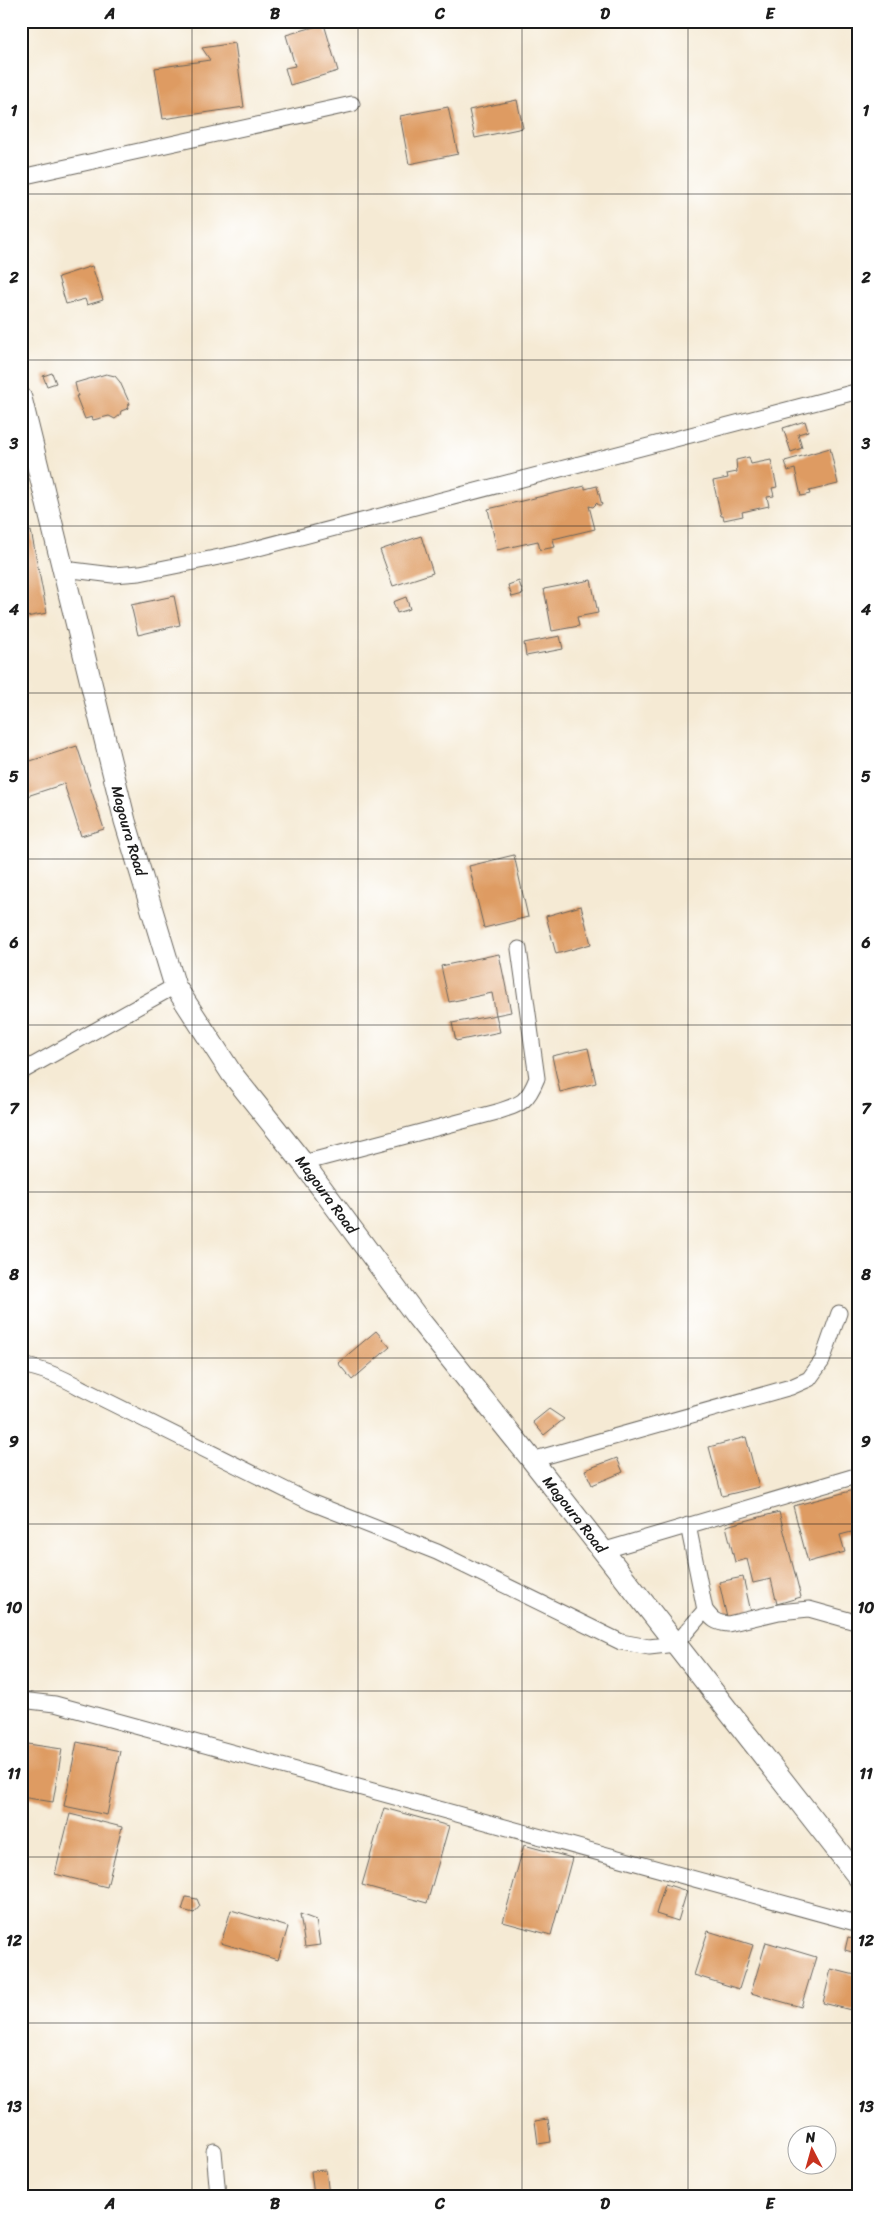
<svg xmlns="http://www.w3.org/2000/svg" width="880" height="2217" viewBox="0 0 880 2217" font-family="Sriracha,sans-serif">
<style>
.building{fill:#de9b62}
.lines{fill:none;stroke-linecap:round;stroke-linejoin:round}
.street-casing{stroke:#68645c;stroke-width:17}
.secondary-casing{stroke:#68645c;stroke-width:23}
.street{stroke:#fff;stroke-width:15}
.secondary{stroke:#fff;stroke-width:21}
.grid{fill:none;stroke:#1c1c1c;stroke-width:1;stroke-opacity:0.55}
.labels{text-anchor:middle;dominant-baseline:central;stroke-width:4;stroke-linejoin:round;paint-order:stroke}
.street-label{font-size:15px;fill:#1c1c1c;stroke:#fff}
.neatline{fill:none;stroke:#1c1c1c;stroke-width:2}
.grid-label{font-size:16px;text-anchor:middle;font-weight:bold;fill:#1c1c1c}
</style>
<rect width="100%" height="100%" fill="#fff"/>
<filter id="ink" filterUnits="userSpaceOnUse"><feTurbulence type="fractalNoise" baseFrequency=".02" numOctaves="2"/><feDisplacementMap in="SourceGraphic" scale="10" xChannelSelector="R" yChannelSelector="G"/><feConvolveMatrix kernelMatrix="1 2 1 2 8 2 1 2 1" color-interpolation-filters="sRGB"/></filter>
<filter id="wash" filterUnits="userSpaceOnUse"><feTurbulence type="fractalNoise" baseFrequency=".0096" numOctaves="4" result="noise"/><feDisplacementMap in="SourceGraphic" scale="20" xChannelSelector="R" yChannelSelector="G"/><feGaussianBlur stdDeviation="1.12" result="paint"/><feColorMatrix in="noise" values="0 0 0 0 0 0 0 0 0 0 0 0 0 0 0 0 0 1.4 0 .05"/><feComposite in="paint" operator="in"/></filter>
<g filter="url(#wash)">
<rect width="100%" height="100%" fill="#f5ead4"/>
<g id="blocks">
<g class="building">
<path d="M324 24 338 71 290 85 285 68 295 66 286 35Z"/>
<path d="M235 43 244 107 163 119 155 68 210 60 202 48Z"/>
<path d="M517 100 523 128 475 138 469 110Z"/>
<path d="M448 107 458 154 409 164 400 116Z"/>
<path d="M92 266 103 300 87 305 85 299 66 304 58 277Z"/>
<path d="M52 373 56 383 47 386 43 376Z"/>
<path d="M106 374 115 376 120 382 130 404 128 405 129 408 121 411 120 415 115 419 109 416 93 420 92 417 85 419 76 396H78L75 383Z"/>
<path d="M805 421 808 431 798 434 802 448 791 452 783 428Z"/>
<path d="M830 448 838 484 809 491 810 494 801 496 795 469 788 471 785 461Z"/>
<path d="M749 457 751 464 771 460 777 487 772 488 774 496 767 497 769 506 742 512 743 516 724 520 723 516H721L713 481 728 478 727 474 737 472 736 460Z"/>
<path d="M859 463V478H858L854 465Z"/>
<path d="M585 486V489L597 486 602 505H598L597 503 593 507 589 506 595 529 553 539 555 547 540 550 538 541 497 550 488 509Z"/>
<path d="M31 531 47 613 21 618V533Z"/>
<path d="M421 536 433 573 393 586 380 550Z"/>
<path d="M591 580 598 613 577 617 579 626 552 631 544 589Z"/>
<path d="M519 581 523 594 512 597 508 585Z"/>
<path d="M174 596 180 625 138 635 131 605Z"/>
<path d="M406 597 410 609 397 613 393 602Z"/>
<path d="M560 636 563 649 526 656 524 643Z"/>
<path d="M77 746 104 829 81 836 64 784 21 798V764Z"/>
<path d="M514 855 528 917 484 928 469 866Z"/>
<path d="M581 906 591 944 556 954 546 916Z"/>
<path d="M499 954 511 1012 496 1015 492 993 449 1002 441 966Z"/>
<path d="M496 1015 500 1032 456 1041 452 1023Z"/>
<path d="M588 1048 596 1083 560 1092 552 1056Z"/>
<path d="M376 1331 390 1347 352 1380 338 1363Z"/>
<path d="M549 1409 564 1419 544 1435 533 1422Z"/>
<path d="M746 1437 759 1487 722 1496 709 1447Z"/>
<path d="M617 1458 623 1472 592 1485 585 1470Z"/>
<path d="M858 1489 859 1530 840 1535 845 1552 808 1562 793 1506Z"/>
<path d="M779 1512 801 1597 777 1604 771 1579 753 1583 747 1559 735 1562 726 1526Z"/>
<path d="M743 1577 751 1612 727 1618 719 1582Z"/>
<path d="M77 1742 120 1751 107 1815 64 1806Z"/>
<path d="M21 1743 62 1749 53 1802 21 1797Z"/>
<path d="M384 1808 449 1826 427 1903 362 1885Z"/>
<path d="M70 1814 122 1827 107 1887 55 1874Z"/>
<path d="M524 1845 572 1858 551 1935 503 1922Z"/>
<path d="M665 1884 687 1891 678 1921 656 1914Z"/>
<path d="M186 1897 197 1899 200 1906 194 1913 182 1910Z"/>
<path d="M231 1910 288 1927 278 1960 221 1943Z"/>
<path d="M300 1914 316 1920 320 1945 305 1947Z"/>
<path d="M708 1931 753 1945 739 1989 694 1975Z"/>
<path d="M848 1937 859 1940V1954L845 1950Z"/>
<path d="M766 1942 816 1957 801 2007 751 1993Z"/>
<path d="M831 1969 859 1976V2012L823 2003Z"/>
<path d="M548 2119 551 2142 538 2144 535 2121Z"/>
<path d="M326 2170 329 2196H314L311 2171Z"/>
</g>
</g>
</g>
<g filter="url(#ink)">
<use href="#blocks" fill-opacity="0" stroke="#68645c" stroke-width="1"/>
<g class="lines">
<defs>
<g id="street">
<path d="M21 177 352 104"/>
<path d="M64 569 113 575 140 573 239 553 859 391"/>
<path d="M21 1072 175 986"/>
<path d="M303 1163 497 1112C521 1104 527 1103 537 1078L519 949"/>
<path d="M21 1365C44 1369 62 1377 83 1389L310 1502 437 1552 621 1642 649 1647 676 1644 705 1610C712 1619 715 1623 728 1624L779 1612 809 1609 859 1623"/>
<path d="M532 1460 791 1387 809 1379 822 1361 839 1313"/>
<path d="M688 1525 705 1610"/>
<path d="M602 1551 859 1475"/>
<path d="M21 1700 55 1704 859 1924"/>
<path d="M214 2151 218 2196"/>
</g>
<g id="secondary">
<path id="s1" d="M21 398 125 821 175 986 232 1074 303 1163 417 1317 532 1460 859 1878"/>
</g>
</defs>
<use href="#street" class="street-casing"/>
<use href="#secondary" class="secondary-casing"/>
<use href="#street" class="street"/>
<use href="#secondary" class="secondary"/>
</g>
</g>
<path class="grid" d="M192 21V2196M358 21V2196M522 21V2196M688 21V2196M21 194H859M21 360H859M21 526H859M21 693H859M21 859H859M21 1025H859M21 1192H859M21 1358H859M21 1524H859M21 1691H859M21 1857H859M21 2023H859"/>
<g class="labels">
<g class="street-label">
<text stroke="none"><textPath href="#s1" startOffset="446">Magoura Road</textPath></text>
<text stroke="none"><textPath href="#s1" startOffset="866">Magoura Road</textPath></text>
<text stroke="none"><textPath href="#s1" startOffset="1271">Magoura Road</textPath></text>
</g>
</g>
<rect width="880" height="2217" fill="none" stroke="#fff" stroke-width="55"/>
<g transform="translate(812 2150) rotate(354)"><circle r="24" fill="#ffffff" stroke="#a4a4a4"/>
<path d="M0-4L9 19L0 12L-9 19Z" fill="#c8321e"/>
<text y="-8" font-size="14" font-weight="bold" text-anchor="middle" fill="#1c1c1c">N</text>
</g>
<rect x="28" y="28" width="824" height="2162" class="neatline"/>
<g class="grid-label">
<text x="110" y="19">A</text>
<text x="275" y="19">B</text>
<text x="440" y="19">C</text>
<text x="605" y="19">D</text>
<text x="770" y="19">E</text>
<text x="14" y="116">1</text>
<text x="866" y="116">1</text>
<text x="14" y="283">2</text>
<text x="866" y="283">2</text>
<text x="14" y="449">3</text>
<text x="866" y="449">3</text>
<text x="14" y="615">4</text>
<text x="866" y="615">4</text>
<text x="14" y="782">5</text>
<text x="866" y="782">5</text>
<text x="14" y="948">6</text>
<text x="866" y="948">6</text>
<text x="14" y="1114">7</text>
<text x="866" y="1114">7</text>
<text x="14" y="1280">8</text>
<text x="866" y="1280">8</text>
<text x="14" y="1447">9</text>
<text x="866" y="1447">9</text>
<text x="14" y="1613">10</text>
<text x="866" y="1613">10</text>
<text x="14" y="1779">11</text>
<text x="866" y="1779">11</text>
<text x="14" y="1946">12</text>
<text x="866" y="1946">12</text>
<text x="14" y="2112">13</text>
<text x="866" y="2112">13</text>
<text x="110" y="2209">A</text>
<text x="275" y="2209">B</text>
<text x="440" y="2209">C</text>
<text x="605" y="2209">D</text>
<text x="770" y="2209">E</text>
</g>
</svg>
